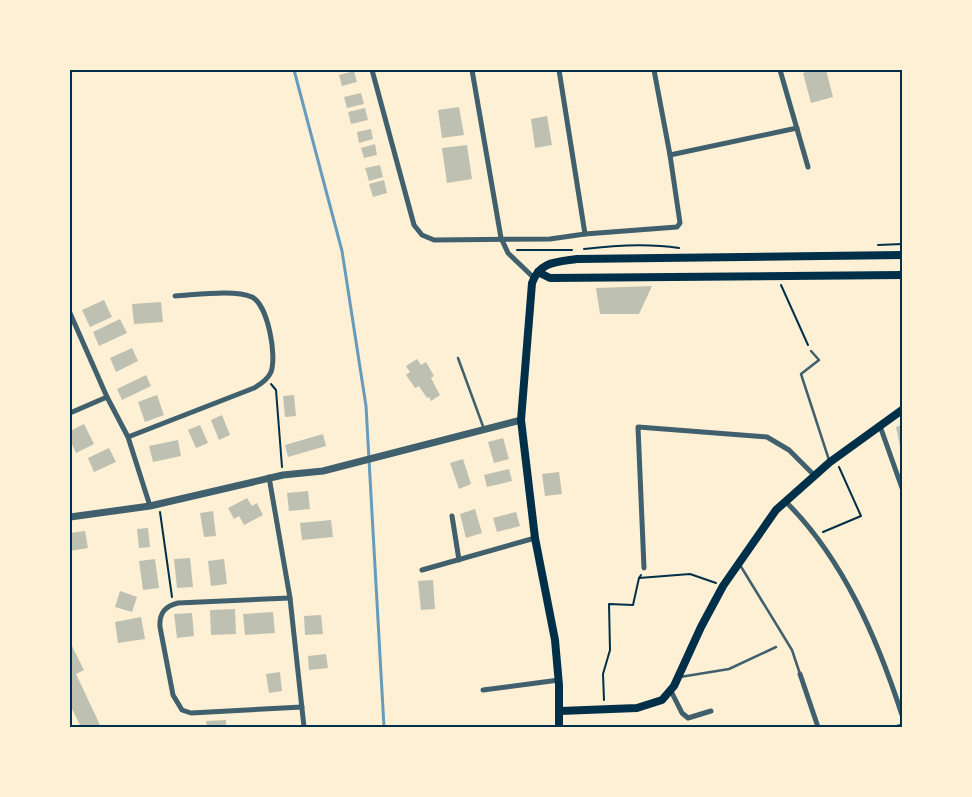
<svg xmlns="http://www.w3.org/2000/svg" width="972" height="797" viewBox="0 0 972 797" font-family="Montserrat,sans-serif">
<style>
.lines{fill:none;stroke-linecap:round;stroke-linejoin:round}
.stream{stroke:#669bbc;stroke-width:3}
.building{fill:#bec0b2}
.path{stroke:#003049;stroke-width:2}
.service{stroke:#3f606c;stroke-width:2.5}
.minor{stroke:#3f606c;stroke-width:5}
.tertiary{stroke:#3f606c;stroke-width:7}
.secondary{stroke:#003049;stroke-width:8}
.neatline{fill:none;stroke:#003049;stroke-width:2}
</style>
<rect width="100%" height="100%" fill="#fdf0d5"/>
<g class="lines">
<path class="stream" d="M294 70 342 251 366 406 384 727"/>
</g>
<g class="building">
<path d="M813 70H826L833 97 811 103 803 73Z"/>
<path d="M354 71 357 82 342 86 339 75Z"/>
<path d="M361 93 364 104 347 108 344 97Z"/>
<path d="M459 107 464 135 442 138 438 110Z"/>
<path d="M365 108 368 120 351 124 348 112Z"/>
<path d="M547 116 552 145 535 148 531 119Z"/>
<path d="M371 129 373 139 359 143 357 132Z"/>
<path d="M375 144 377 155 364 158 361 148Z"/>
<path d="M467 145 472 179 447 183 442 148Z"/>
<path d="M380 165 383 177 369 181 365 168Z"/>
<path d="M384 180 387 193 373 197 369 184Z"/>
<path d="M652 286 639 314H600L596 288Z"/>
<path d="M104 300 112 317 90 327 82 310Z"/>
<path d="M161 302 163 322 134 324 132 304Z"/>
<path d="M120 319 127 333 99 346 93 332Z"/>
<path d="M132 348 138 361 116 372 110 358Z"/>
<path d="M417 359 421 365 426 362 434 376 431 378 440 395 431 401 429 397 427 398 419 386 415 388 406 375 410 372 406 366Z"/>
<path d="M146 375 151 386 122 400 117 389Z"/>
<path d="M157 395 164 415 145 422 138 402Z"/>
<path d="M294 395 296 416 285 417 283 396Z"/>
<path d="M222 415 230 435 219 440 211 420Z"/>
<path d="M84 424 94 444 76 453 70 440V431Z"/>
<path d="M200 425 208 443 196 448 188 430Z"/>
<path d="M902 425V450L901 451 896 427Z"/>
<path d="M323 434 326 446 288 457 285 445Z"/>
<path d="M503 438 509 459 494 463 488 442Z"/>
<path d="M178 440 181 456 153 462 149 446Z"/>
<path d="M109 448 116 462 94 472 88 458Z"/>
<path d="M463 459 471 484 459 489 450 463Z"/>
<path d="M509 469 512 481 487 487 484 475Z"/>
<path d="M559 472 562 494 545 496 542 474Z"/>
<path d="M308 491 310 509 289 511 287 493Z"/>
<path d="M247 498 252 506 257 503 263 515 244 525 239 516 234 519 228 508Z"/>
<path d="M475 509 482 533 466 538 460 514Z"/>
<path d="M213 511 216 536 204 537 200 513Z"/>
<path d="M516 512 520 526 497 532 493 518Z"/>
<path d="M331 520 333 537 302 540 300 523Z"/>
<path d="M148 528 150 547 139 548 137 529Z"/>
<path d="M85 531 88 548 70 551V533Z"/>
<path d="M190 558 193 587 177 588 174 559Z"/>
<path d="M155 559 159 588 143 590 139 561Z"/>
<path d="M224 559 227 584 211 586 208 561Z"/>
<path d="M433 580 435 609 421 610 418 581Z"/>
<path d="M120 591 137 597 132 612 115 607Z"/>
<path d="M235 609 236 634 211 635 210 610Z"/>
<path d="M273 612 275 633 245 635 243 614Z"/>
<path d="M192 613 194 636 177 638 174 614Z"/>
<path d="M321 615 323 634 305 635 304 616Z"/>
<path d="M141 617 145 639 118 643 115 622Z"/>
<path d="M72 646 84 670 76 674 101 727H81L70 705V647Z"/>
<path d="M326 654 328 668 309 670 308 656Z"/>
<path d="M280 672 282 691 269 693 266 674Z"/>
<path d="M226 720V727H207L206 721Z"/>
</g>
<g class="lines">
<g class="path">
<path d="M878 245 902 244"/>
<path d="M584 249C616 245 647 243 679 248"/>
<path d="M517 250H572"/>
<path d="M781 285 808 345"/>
<path d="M271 384 276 390 282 467"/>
<path d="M160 512 172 597"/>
<path d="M823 532 861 516 839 467"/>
<path d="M641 575 639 578 690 574 716 583"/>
<path d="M604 700 603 674 610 650 609 604 633 605 639 578"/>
</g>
<g class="service">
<path d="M811 351 819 360 801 374 829 460"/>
<path d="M458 358 484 429"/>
<path d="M740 565 792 650 800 674"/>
<path d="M680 677 729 669 776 647"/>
</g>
<g class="minor">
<path d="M372 70 414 225 422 235 434 240 550 239 585 234 677 227 680 223 670 155 654 70"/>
<path d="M472 70 501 238 508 253 534 278"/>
<path d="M559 70 585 234"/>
<path d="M780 70 808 167"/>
<path d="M670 155 797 128"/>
<path d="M70 313 107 397 128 437 150 506"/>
<path d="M70 413 107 397"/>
<path d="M880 426 902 488"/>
<path d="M128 437 254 388C261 384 268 379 271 372 277 356 268 305 252 297 235 289 195 295 175 296"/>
<path d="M269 477 290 598 304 727"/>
<path d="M785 501C843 558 877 638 902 715"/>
<path d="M452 516 459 560"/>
<path d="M644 568 638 427 767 437 789 450 814 475"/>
<path d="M422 570 535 538"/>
<path d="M290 598 178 603C165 606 159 613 160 627L173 695 182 710 191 713 302 707"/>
<path d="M800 674 818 727"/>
<path d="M483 690 559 680"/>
<path d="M671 691 682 713 688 718 711 711"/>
<path d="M898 727 902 726"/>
</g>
<path class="tertiary" d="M70 517 150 506 283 475 323 471 521 420"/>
<g class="secondary">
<path d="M538 272 550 278 902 275"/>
<path d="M560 711 637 708 662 700 674 686 701 627 723 586 776 510 830 462 902 410"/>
<path d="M559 727V685L555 640 535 538 521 420 532 283C540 261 557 262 577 259L902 255"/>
</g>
</g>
<rect width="972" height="797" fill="none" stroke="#fdf0d5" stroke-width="142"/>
<rect x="71" y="71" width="830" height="655" class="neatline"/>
</svg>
